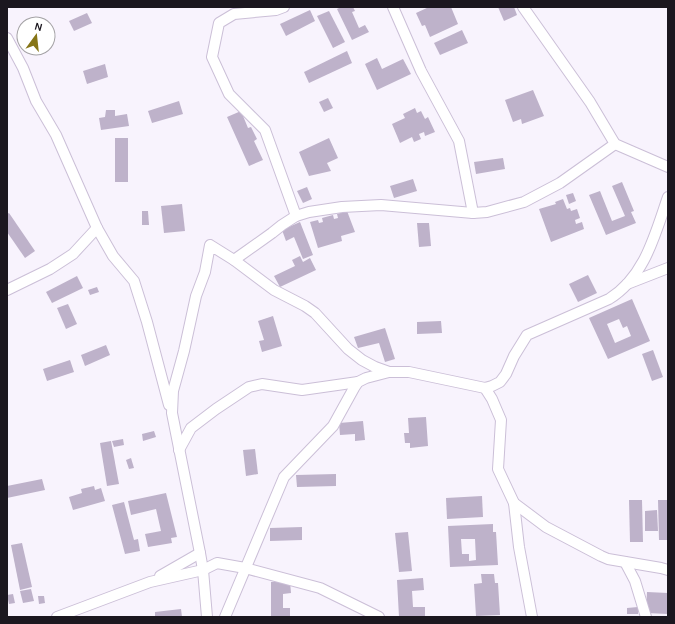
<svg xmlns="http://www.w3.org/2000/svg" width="675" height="624" viewBox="0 0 675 624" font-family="Karla,sans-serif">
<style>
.building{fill:#beb2ca;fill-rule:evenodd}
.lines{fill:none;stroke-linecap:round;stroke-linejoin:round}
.minor-casing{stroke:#cbbfd7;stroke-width:12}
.minor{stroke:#fff;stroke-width:10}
</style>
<rect width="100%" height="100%" fill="#f8f3fd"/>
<g class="building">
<path d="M341 7H353L355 11 352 12 359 28 365 25 369 32 352 40 337 9Z"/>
<path d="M429 7H451L458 24 430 37 425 25 422 26 416 13Z"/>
<path d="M498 7H514L517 15 504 21Z"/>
<path d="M310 10 315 21 286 36 280 24Z"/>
<path d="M329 11 345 42 333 48 317 16Z"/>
<path d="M87 13 92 23 74 31 69 21Z"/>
<path d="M462 30 468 43 440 55 434 43Z"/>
<path d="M347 51 352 63 309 83 304 72Z"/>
<path d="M377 58 382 69 403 59 411 74 377 90 365 64Z"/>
<path d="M105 64 108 77 87 84 83 71Z"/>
<path d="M533 90 544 116 522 124 521 119 513 122 505 100Z"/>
<path d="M328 98 333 108 324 112 319 102Z"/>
<path d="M179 101 183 114 152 123 148 111Z"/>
<path d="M415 108 417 113 421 111 425 119 428 117 435 132 425 136 424 132 419 134 421 139 414 142 412 137 400 143 392 124 405 118 403 114Z"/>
<path d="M106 110H115V116L127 114 129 126 101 130 99 118 105 117Z"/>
<path d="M241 111 248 128 251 127 257 139 254 141 263 160 249 166 227 117Z"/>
<rect x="115" y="138" width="13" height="44"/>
<path d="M329 138 338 158 327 163 331 171 309 176 299 152Z"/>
<path d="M503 158 505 169 476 174 474 162Z"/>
<path d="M413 179 417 191 394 198 390 186Z"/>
<path d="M622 182 634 211 631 212 636 223 606 235 589 195 600 191 612 221 625 216 612 186Z"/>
<path d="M307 187 312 199 303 203 297 191Z"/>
<path d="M573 193 576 201 569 204 566 195Z"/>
<path d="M563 199 567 209 570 208 571 211 577 209 580 218 575 220 576 224 582 222 584 229 551 242 539 209 556 204 555 202Z"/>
<path d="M182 204 185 231 164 233 161 206Z"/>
<path d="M142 211H148L149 225H142Z"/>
<path d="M347 211 355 232 341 236 342 241 318 248 310 222 318 220 319 223 323 222 322 218 333 215 334 219 338 218 337 214Z"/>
<path d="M9 213 35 251 25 258 7 232V214Z"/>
<path d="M300 222 313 255 303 259 294 237 286 241 282 230Z"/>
<path d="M417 223H429L431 246 419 247Z"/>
<path d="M300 256 303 262 310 258 316 270 280 287 274 276 295 266 292 260Z"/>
<path d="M588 275 597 293 578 302 569 284Z"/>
<path d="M77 276 83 288 52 303 46 292Z"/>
<path d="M97 287 99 292 90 295 88 290Z"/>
<path d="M632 299 650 341 608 359 589 318ZM619 319 623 328 627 326 631 336 615 343 607 324Z"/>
<path d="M68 304 77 324 66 329 57 308Z"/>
<path d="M273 316 282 346 262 352 259 341 264 340 258 321Z"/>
<path d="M441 321 442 333 417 334V322Z"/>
<path d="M385 328 395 359 385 362 379 343 358 348 354 337Z"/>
<path d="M106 345 110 355 85 366 81 355Z"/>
<path d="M653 350 663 377 652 381 642 354Z"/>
<path d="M70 360 74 372 47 381 43 369Z"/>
<path d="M426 417 428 446 410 448V443H405L404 433H409L408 418Z"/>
<path d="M363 421 365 440 355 441V434L340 435 339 423Z"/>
<path d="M154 431 156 437 143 441 142 434Z"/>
<path d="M123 439 124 445 114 447 112 441Z"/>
<path d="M111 441 119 484 107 486 100 443Z"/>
<path d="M255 449 258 474 246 476 243 450Z"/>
<path d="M131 458 134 468 129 469 126 460Z"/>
<path d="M336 474V486L297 487 296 475Z"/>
<path d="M42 479 45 490 7 498V486Z"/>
<path d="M94 486 95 490 101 488 105 501 73 510 69 497 82 493 81 489Z"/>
<path d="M166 493 177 537 171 538 172 543 148 547 145 534 161 531 156 509 131 515 128 501Z"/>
<path d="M482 496 483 517 447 519 446 498Z"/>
<path d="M629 500H642L643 542H630Z"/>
<path d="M658 500H668V540H659Z"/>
<path d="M124 502 134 540 138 539 140 551 125 554 112 505Z"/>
<path d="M657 510 658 531H645V511Z"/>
<path d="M493 524V532H496L498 565 450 567 448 526ZM461 539H475L476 560 469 561V554H462Z"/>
<path d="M302 527V540L270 541V528Z"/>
<path d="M408 532 412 571 399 572 395 533Z"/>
<path d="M22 543 32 587 20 590 11 545Z"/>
<path d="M481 574H494L495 583H498L500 615 476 616 474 584 482 583Z"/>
<path d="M423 578 424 590 412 591 413 607H425V617H399L397 580Z"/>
<path d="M290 581 291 593 283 594V608H290V617H271V582Z"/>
<path d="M31 589 34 601 23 603 20 591Z"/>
<path d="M647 592 668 593V614L646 613Z"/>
<path d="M13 594 15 603 9 604 7 595Z"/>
<path d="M38 596H44L45 603 39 604Z"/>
<path d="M638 607V614H627V608Z"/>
<path d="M181 609 182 617H155V612Z"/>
</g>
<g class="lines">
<defs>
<g id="minor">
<path d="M284 7 276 10 234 14 219 23 212 57 229 94 265 130 296 216"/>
<path d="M393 7 421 71 459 141 473 213"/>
<path d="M523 7 590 102 615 144 668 167"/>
<path d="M7 38 23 68 36 101 56 135 97 228 113 256 134 281 147 322 169 405"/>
<path d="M234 260 272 233 282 225 296 216 309 212 342 207 381 205 473 213 487 212 524 202 560 183 615 144"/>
<path d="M627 284 668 268"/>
<path d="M7 290 50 269 73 254 97 228"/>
<path d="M485 388 492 399 501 420 498 469 514 503 546 527 601 556 608 559 661 568 668 570"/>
<path d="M179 450 191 428 216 409 249 387 262 384 302 390 358 382"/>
<path d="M514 503 519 547 532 617"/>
<path d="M625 562 635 581 646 617"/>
<path d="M160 576 200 553"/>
<path d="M57 617 150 582 203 570 217 563 245 568 320 588 379 617"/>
<path d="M207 617 203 570 200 553 172 413 173 391 184 351 196 296 205 272 210 245 234 260 274 290 305 306 315 313 348 349 362 360 375 367 389 372"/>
<path d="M225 617 284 477 333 426 354 388 358 382 366 378 389 372H409L485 388 492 386 500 382 506 374 514 356 527 335 609 299C645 277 655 234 668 197"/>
</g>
</defs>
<use href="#minor" class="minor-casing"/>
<use href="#minor" class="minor"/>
</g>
<rect width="675" height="624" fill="none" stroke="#1b171f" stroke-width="16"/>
<g transform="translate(36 36) rotate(15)"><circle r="19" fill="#ffffff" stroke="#a4a2a5"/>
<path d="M0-3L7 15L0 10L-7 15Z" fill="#867517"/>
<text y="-6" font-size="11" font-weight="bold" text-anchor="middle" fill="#1b171f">N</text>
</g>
</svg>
